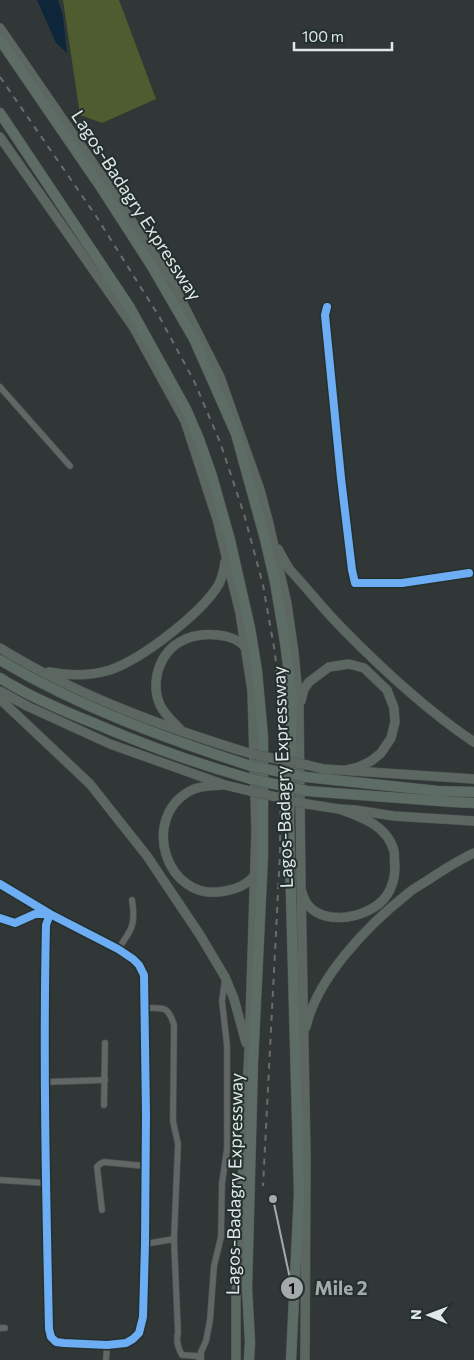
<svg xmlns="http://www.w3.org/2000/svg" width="474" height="1360" viewBox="0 0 474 1360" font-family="Commissioner,sans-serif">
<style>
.green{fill:#4e5c2f}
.water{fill:#0e2639}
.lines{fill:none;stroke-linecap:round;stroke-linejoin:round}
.minor-casing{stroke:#4d5352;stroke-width:7}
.primary-casing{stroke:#4d5352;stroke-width:10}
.motorway-casing{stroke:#4d5352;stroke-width:11}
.minor{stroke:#626766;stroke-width:5.5}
.primary{stroke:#5c6762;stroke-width:9}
.motorway{stroke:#5d6c65;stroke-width:10}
.rail{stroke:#696e6d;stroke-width:2;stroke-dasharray:6 6;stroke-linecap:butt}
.primary-bridge-casing{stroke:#4d5352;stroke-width:10;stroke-linecap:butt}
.motorway-bridge-casing{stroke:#4d5352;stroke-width:11;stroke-linecap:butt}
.primary-bridge{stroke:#5c6762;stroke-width:9}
.motorway-bridge{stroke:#5d6c65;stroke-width:10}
.cycleway-casing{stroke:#24302e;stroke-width:11}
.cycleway{stroke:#6dadf4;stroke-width:8}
.labels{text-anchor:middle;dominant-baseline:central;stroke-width:4;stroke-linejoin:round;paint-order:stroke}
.street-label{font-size:18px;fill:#e0e8e7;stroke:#24302e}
.leader{fill:none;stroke:#a3aaa9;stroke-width:2}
.callout-dot{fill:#a3aaa9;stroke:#24302e;stroke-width:2}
.mark-label{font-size:15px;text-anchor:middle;font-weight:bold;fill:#111}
.callout-label{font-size:19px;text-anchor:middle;font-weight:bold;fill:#a3aaa9;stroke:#24302e;stroke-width:4;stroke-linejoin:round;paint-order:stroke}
</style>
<rect width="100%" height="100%" fill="#313736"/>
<path class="green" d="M63 0H119L156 99 102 123 80 115Z"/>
<path class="water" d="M37 0H58L63 16 67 53 56 43Z"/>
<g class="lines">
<defs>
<g id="minor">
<path d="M327 307 325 315 341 478 352 570 355 583H402L469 573"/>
<path d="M0 387 70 466"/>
<path d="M0 884 50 914 118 949 133 959 139 965 144 975 146 1114 145 1244 143 1317 139 1333 133 1339 126 1343 107 1345 64 1343 56 1342 51 1337 49 1329C46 1194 43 1060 46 925L50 914H35L15 923 0 918"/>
<path d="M118 949C132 930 136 924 132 900"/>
<path d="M144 1008C163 1008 168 1005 174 1025L173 1121 178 1144 174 1239 178 1333C176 1340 178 1348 182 1355L197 1356 201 1360"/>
<path d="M45 1082 105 1080"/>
<path d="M104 1105 105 1043"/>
<path d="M0 1180 46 1183"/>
<path d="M102 1210 97 1167 100 1164 104 1162 145 1166"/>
<path d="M145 1244 174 1239"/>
<path d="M0 1328H5"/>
<path d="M201 1359V1352L206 1341 210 1320 214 1266 221 1237 222 1183 227 1149V1045L222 1001 225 979"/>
<path d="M106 1360 107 1345"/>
</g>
<g id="primary">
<path d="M0 28 106 182 172 282 220 377 260 490 269 524 287 604 294 653 299 706 301 885 306 1157 305 1360"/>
<path d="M0 137 134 328 185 421 217 519 240 613 252 691 256 831 249 1051 236 1297V1360"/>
<path d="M278 549 285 562 290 570C308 589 323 609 341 627 381 668 426 710 474 742"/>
<path d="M0 648C78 696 166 728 252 754"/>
<path d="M49 672C70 676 90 676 110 670 142 659 202 613 219 584 222 578 224 569 225 562"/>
<path d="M0 691 27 706 110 744 225 785 250 791"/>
<path d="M0 699 90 784 147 856 200 935 225 977 234 999 246 1043"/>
<path d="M301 701 304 689 309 682 329 667 349 664 364 668 387 690 394 708 395 722 391 738 381 753 371 761 359 767 346 770"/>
<path d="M180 729C173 722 165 715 160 705 156 696 155 685 157 675 164 644 189 632 218 635 228 636 240 640 246 648"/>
<path d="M307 765 324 769 474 779"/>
<path d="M221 785C212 786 202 786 194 789 138 814 165 904 225 891 237 889 247 885 255 875"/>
<path d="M307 804 339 809 355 810 394 816 474 821"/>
<path d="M302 892C310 930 370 921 387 895 393 886 395 876 395 866 394 861 395 855 394 851 387 825 361 817 339 809"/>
<path d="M306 1027C317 978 367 926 406 895 412 889 421 885 428 880 443 870 458 860 474 853"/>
</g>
<g id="motorway">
<path d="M0 40 102 189 151 265 194 339 236 434 265 539 275 582 285 642 292 697 289 821 299 1194 291 1360"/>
<path d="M0 113 129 306 186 409 199 439 212 476 230 540 250 628 257 671 263 737V856L253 1062 247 1288 250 1342 249 1360"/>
<path d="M0 660C79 707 164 738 251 766"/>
<path d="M0 678C30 697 63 711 96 724 147 746 198 764 251 779"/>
<path d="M306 777 438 791 474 792"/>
<path d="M307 791 453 802 474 803"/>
</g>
</defs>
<use href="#minor" class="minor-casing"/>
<use href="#primary" class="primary-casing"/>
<use href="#motorway" class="motorway-casing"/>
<use href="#minor" class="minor"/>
<use href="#primary" class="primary"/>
<use href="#motorway" class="motorway"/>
<path class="rail" d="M0 77 96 216 160 318 194 381 220 442 244 514 263 585 275 653 281 721 280 854 263 1186"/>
<defs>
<g id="primary-bridge">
<path d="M252 754 307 765"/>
<path d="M250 791 307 804"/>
</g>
<g id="motorway-bridge">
<path d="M251 766 306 777"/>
<path d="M251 779 307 791"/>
</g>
</defs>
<use href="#primary-bridge" class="primary-bridge-casing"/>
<use href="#motorway-bridge" class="motorway-bridge-casing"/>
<use href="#primary-bridge" class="primary-bridge"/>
<use href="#motorway-bridge" class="motorway-bridge"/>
<defs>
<g id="cycleway">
<path d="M327 307 325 315 341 478 352 570 355 583H402L469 573"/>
<path d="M0 884 50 914 118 949 133 959 139 965 144 975 146 1114 145 1244 143 1317 139 1333 133 1339 126 1343 107 1345 64 1343 56 1342 51 1337 49 1329C46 1194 43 1060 46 925L50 914H35L15 923 0 918"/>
</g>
</defs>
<use href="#cycleway" class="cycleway-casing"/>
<use href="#cycleway" class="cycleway"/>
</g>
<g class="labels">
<g class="street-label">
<text transform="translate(137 205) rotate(57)">Lagos-Badagry Expressway</text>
<text transform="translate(282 777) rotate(-92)">Lagos-Badagry Expressway</text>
<text transform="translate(234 1184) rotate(-89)">Lagos-Badagry Expressway</text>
</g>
</g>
<path class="leader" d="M273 1199L292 1288"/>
<g class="callout-dot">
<circle cx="273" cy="1199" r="5"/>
<circle cx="292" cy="1288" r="12"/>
</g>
<g class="mark-label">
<text x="292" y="1294">1</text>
</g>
<g class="callout-label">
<text x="341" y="1295">Mile 2</text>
</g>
<g transform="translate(429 1315) rotate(271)" stroke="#24302e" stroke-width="4" paint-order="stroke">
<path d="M0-4L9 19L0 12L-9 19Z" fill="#e0e8e7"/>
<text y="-8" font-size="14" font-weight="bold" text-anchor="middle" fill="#e0e8e7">N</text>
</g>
<path d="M294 42v8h98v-8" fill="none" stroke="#e0e8e7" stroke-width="2.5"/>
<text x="302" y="42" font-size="15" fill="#e0e8e7" stroke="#24302e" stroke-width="4" paint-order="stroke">100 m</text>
</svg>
